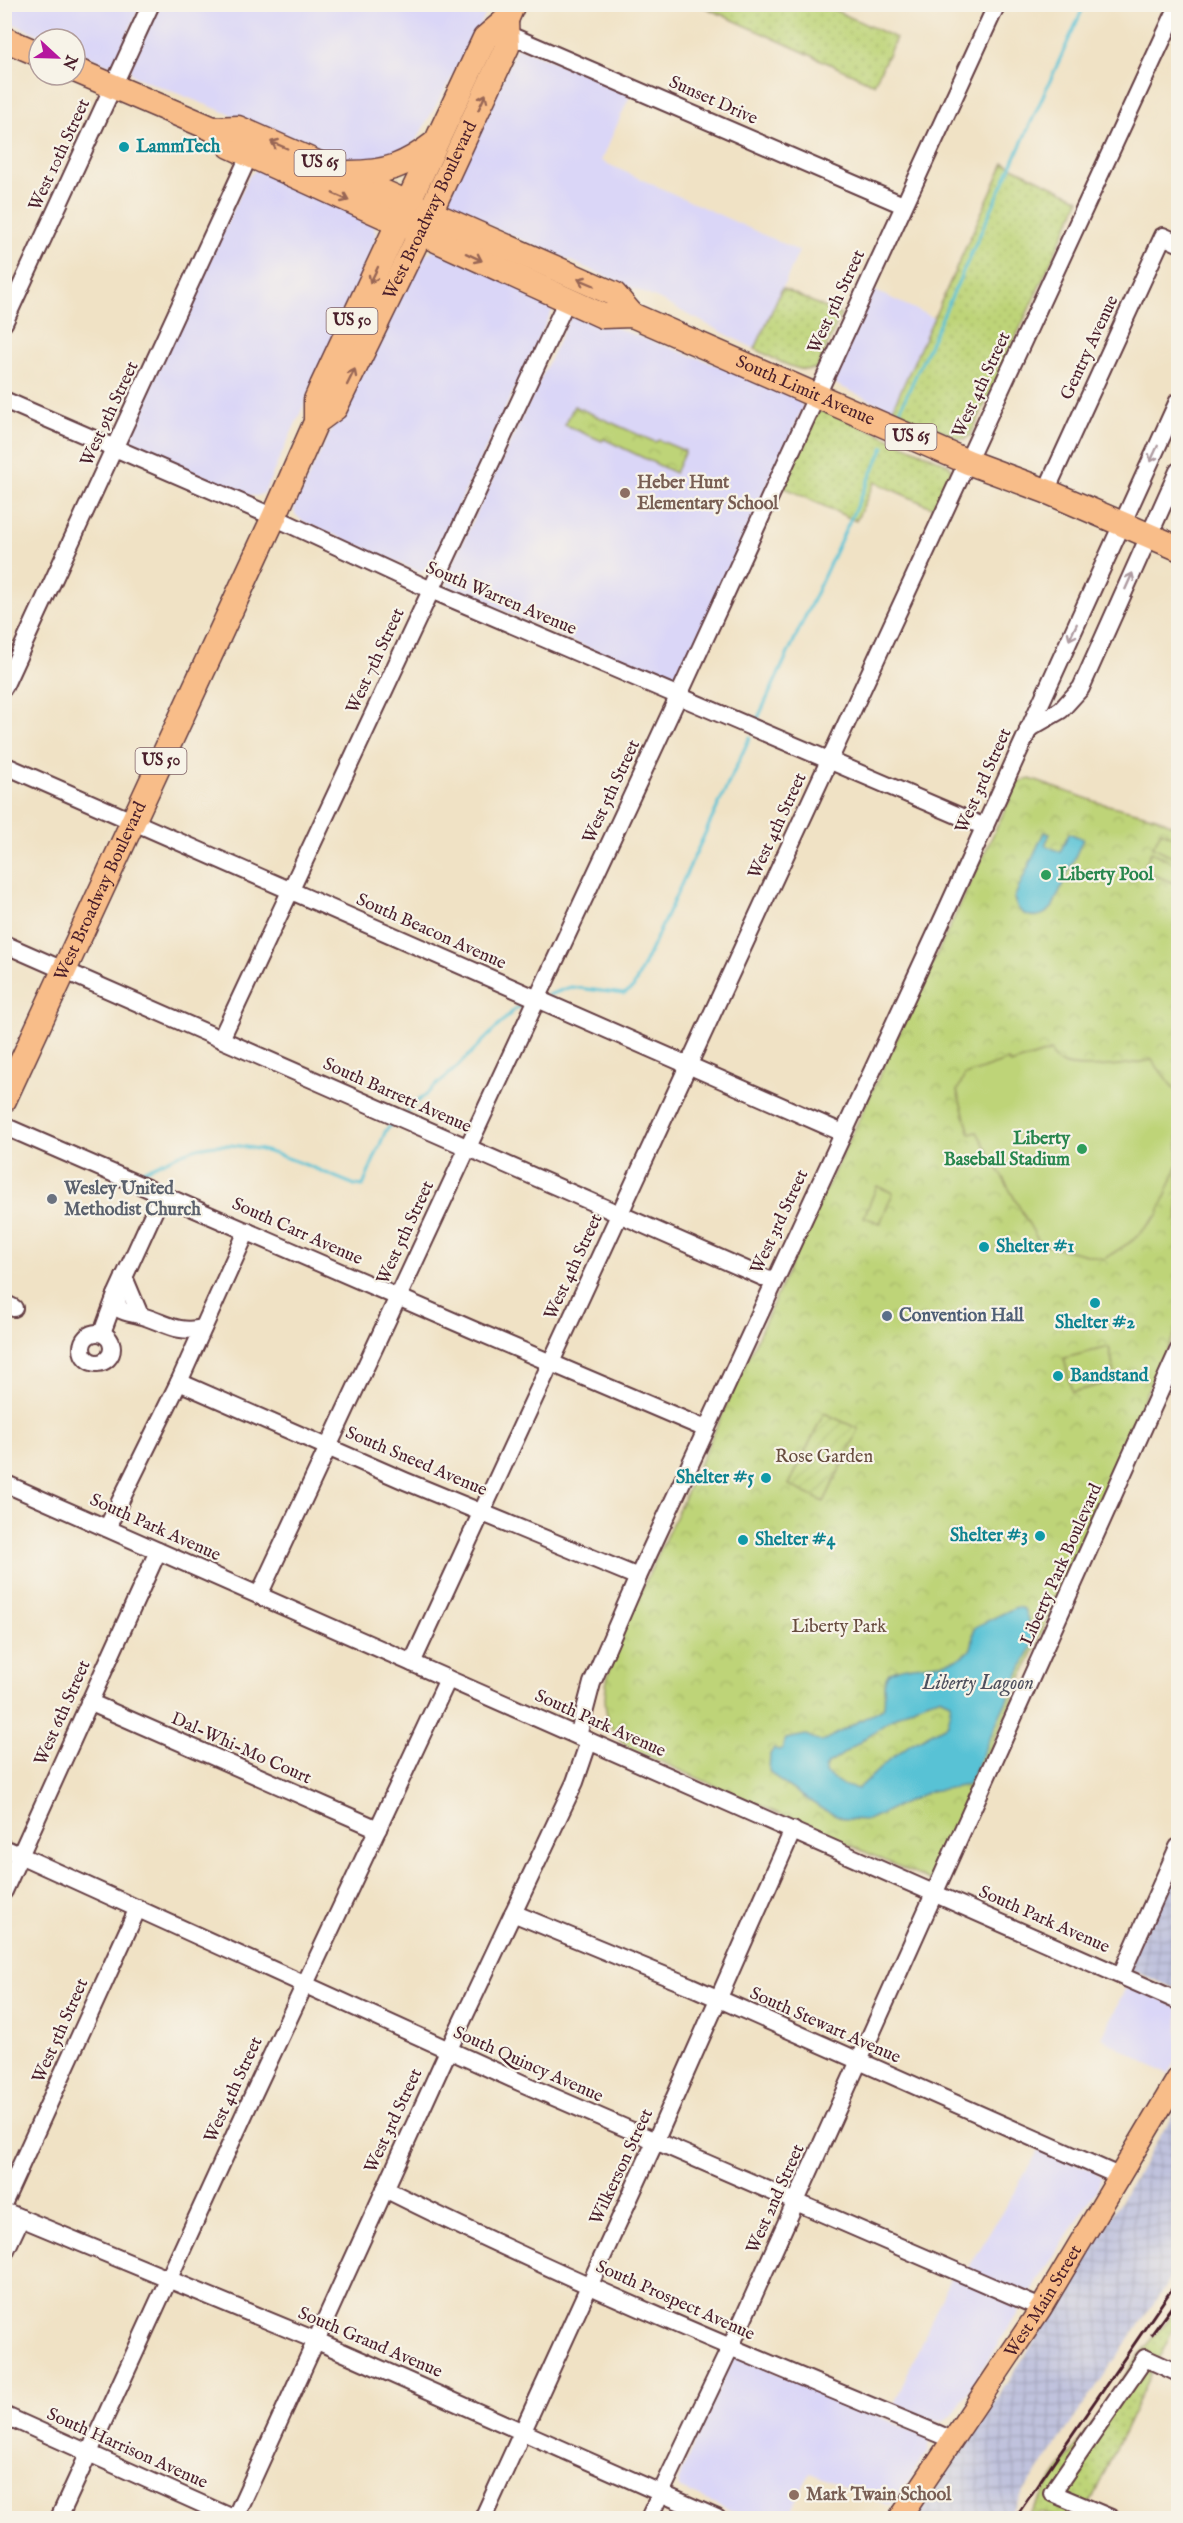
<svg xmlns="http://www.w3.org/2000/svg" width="1183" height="2523" viewBox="0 0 1183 2523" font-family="'IM FELL English',serif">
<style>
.built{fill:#dad6f7}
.industrial{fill:url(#industrial-grid)}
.grass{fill:url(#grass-dots);stroke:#847a52;stroke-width:1.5}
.park{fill:url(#park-crowns);stroke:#847a52;stroke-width:1.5}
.garden{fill:url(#garden-furrows);stroke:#847a52;stroke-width:1.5}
.pitch{fill:#bed478;stroke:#847a52;stroke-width:1.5}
.water{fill:#59c2d5;stroke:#527080;stroke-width:1.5;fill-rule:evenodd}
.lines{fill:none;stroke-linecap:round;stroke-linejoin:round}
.stream{stroke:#59c2d5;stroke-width:3}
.minor-casing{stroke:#633c42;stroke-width:20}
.major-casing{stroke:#633c42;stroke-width:24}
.highway-casing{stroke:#633c42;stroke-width:27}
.minor{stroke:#fff;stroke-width:16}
.major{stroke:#f8bd89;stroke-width:21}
.highway{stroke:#f8bd89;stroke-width:24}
.rail{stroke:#4a1f2b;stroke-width:3}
.oneway{stroke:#986655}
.oneway2{stroke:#ae9aa0}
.culture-dot{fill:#0f9aa8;stroke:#f7f3e8;stroke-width:2}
.education-dot{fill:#8d6e63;stroke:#f7f3e8;stroke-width:2}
.leisure-dot{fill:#2e9e5b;stroke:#f7f3e8;stroke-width:2}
.worship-dot{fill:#6b7280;stroke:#f7f3e8;stroke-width:2}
.service-dot{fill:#5c6f8a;stroke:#f7f3e8;stroke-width:2}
.labels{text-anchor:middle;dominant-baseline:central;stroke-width:4.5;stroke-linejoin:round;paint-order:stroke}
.shield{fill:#f7f3e8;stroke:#7e5f64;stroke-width:1.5}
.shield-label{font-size:16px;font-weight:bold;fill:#4a1f2b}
.street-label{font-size:18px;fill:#4a1f2b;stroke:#f7f3e8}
.culture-label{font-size:18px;font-weight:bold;fill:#0d838f;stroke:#f7f3e8;text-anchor:start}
.education-label{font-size:18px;font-weight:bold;fill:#785e54;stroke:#f7f3e8;text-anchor:start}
.leisure-label{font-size:18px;font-weight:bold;fill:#27864d;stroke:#f7f3e8;text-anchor:start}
.worship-label{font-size:18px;font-weight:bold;fill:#5b616d;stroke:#f7f3e8;text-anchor:start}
.service-label{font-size:18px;font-weight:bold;fill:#4e5e75;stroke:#f7f3e8;text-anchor:start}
.park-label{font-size:18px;fill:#674c3e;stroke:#f7f3e8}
.water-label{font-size:20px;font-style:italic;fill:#4e505e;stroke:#f7f3e8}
</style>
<defs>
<pattern id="industrial-grid" width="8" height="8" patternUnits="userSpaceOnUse" patternTransform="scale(1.5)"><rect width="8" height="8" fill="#c0c2dd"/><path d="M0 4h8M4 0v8" fill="none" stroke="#a6a6be"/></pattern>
<pattern id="grass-dots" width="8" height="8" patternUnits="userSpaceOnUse" patternTransform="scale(1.5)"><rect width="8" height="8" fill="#bed478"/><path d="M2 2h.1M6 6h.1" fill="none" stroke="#a5b668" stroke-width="1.8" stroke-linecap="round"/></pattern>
<pattern id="park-crowns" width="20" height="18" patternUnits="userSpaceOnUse" patternTransform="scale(1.5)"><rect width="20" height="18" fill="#bed478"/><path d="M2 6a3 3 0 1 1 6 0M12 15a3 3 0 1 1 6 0" fill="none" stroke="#a5b668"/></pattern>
<pattern id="garden-furrows" width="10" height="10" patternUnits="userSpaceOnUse" patternTransform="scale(1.5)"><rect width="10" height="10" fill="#bed478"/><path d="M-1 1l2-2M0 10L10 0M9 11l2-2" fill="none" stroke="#a5b668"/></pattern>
</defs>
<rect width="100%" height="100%" fill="#f7f3e8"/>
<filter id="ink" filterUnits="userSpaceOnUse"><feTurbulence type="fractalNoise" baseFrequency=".0167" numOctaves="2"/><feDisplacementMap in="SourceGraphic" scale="12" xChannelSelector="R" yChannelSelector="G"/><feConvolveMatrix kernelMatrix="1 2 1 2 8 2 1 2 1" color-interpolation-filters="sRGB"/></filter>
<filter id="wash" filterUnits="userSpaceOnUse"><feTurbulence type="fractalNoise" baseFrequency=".008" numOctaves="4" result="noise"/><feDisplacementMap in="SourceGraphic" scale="24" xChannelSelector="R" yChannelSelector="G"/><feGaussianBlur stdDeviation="1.35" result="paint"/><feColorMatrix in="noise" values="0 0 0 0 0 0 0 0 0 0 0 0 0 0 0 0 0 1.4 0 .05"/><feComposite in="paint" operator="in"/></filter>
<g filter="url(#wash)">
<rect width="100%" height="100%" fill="#f0e2c5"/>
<g class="built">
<path d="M5 4H141V5L116 60 109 65 75 50V39H49L5 20Z"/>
<path d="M233 4 490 5 472 42 417 139 403 152 367 163 346 160 136 77 131 73 130 67 159 5H221L231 9Z"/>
<path d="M517 47 632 91 601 161 799 251 755 349 660 300 475 219 453 205 449 196Z"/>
<path d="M257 169 373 223 376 233 374 245 368 264 264 493 257 496 247 495 129 444 126 439 249 176Z"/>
<path d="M434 249 552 300V311L430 565 426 571 420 572 302 521 295 514 294 507 411 264Z"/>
<path d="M871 289 934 318 892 410 837 385 833 378Z"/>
<path d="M580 312 627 332 744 375 799 400 803 408 677 683 671 685 448 586 446 577 570 317Z"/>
<path d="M1127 1985 1178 2007V2054L1168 2075 1102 2038Z"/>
<path d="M1039 2150 1093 2170 1101 2177 1097 2189 953 2415 942 2422 930 2419 894 2404 956 2265 968 2269Z"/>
<path d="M738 2356 924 2436 930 2441 928 2452 890 2506 810 2473 787 2518H748L679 2488 678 2480 732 2360Z"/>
</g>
<g class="industrial">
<path d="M1178 1856V1990L1127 1968Z"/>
<path d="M1178 2106V2268L1006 2518H914L977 2428 1057 2307Z"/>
</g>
<g class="grass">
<path d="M700 5H823L896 38 874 84Z"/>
<path d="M1004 163 1080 199 970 436 965 439 958 438 892 410Z"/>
<path d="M782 288 841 315 817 368C799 376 771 356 755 349Z"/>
<path d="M819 411 830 412 948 464 953 472 936 509 875 482 856 521 781 486 814 416Z"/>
<path d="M1178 2309V2318L1083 2518H1058L1040 2512 1035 2518H1026L1143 2350Z"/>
</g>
<g class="park">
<path d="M574 406 655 442 659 440 685 451 675 473 604 439 602 441 565 425Z"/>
<path d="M1030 779 1100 803 1156 817 1178 828V1327L1142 1402 933 1882 632 1749C590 1723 606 1673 621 1635L810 1223 1018 782Z"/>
</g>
<path class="garden" d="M824 1413 859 1429 824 1502 789 1485Z"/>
<g class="pitch">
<path d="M1161 831 1178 839V859L1153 847Z"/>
<path d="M1151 852 1178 865V885L1143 870Z"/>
<path d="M1051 1051C1053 1055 1053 1060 1058 1062 1076 1072 1133 1064 1152 1060L1178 1094V1164L1158 1215 1132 1241 1104 1259 1045 1245 1038 1240 977 1132 970 1134 957 1091 965 1075 1008 1060 1010 1064Z"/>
<path d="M877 1186 893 1193 880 1223 864 1217Z"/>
<path d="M1109 1347 1116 1381 1072 1392 1064 1358Z"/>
</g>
<g class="water">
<path d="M1044 832 1050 834 1045 845 1060 852 1069 833 1083 839 1052 908C1038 922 1018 918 1014 898Z"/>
<path d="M1016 1607 1024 1609 1035 1639 968 1785 930 1791 868 1820 846 1819 822 1809 781 1782 769 1771 770 1754 774 1749 779 1750 783 1748V1744L786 1739 806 1735 822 1742 883 1708C888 1695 879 1685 889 1673 909 1660 954 1670 970 1650 974 1644 972 1634 975 1627ZM939 1697 950 1702 951 1710 948 1724 911 1744 890 1759 858 1789 844 1786 825 1773V1769L828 1764C862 1743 901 1706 939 1697Z"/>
</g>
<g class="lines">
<g class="stream">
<path d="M900 410 1085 4"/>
<path d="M757 720 884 447"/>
<path d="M548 995 571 987 624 994 633 988 750 737"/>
<path d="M407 1111 457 1067 515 1009 526 1004"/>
<path d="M136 1174C154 1167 172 1156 191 1150 244 1132 306 1166 355 1185L363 1186 386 1130 392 1124"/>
</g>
</g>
</g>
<g filter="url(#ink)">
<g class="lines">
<defs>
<g id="minor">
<path d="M507 34 903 205"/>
<path d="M4 323 151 4"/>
<path d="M4 400 274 517 431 590 985 827"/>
<path d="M1046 491 1163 236 1178 243"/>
<path d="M4 687 249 156"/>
<path d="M1028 729 1061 710 1081 688 1178 471"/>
<path d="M4 765 843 1133"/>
<path d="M4 944 774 1282"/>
<path d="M221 1039 567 300"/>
<path d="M4 1126 476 1331 706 1429"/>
<path d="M124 1277 140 1315"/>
<path d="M116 1295 119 1309C128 1314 133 1313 142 1316 166 1323 177 1334 203 1328"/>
<path d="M4 1303 14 1308"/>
<circle cx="97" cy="1348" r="15"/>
<path d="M102 1333 116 1295 162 1194"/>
<path d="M179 1382 405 1481 638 1577"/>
<path d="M4 1483 1178 2001"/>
<path d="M107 1528 179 1382 247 1231"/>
<path d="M259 1595 678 697 997 4"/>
<path d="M412 1663 1178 6"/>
<path d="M89 1702 378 1829"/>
<path d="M578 1736 592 1683 638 1577 944 916 1178 401"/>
<path d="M4 1848 526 2085 1041 2308"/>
<path d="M4 1891 158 1551"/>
<path d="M513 1913 690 1986 1121 2177"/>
<path d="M1121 1975 1178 1847"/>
<path d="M385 2189C570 2282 762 2361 953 2440"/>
<path d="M4 2202 138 1908"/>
<path d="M4 2211 315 2340 717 2518"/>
<path d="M4 2254 21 2218"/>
<path d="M4 2415 233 2518"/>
<path d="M59 2518 253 2095 448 1679"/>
<path d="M235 2518 448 2051 575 1782 589 1741"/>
<path d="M483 2518 655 2142 793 1830"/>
<path d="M649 2518 730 2348 1178 1351"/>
<path d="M1111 2518 1052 2493 1145 2358 1178 2373"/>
</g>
<g id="major">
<path id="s1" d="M900 2518 1041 2308 1178 2078"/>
</g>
<g id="highway">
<path d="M4 39 39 54"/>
<path id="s2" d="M75 70 213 129 230 146 603 316 632 315 968 462 1046 491 1178 548"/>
<path d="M213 129 238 128 614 294 632 315"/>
<path d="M349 173C386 173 405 166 435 143"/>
<path id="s3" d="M316 422 335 408 421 232 507 47 506 20"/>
<path id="s4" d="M4 1100 274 517 316 422V400L322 386 485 38 506 20 513 4"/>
</g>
</defs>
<use href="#minor" class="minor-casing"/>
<use href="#major" class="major-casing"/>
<use href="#highway" class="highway-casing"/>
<use href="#minor" class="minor"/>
<use href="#major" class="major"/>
<use href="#highway" class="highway"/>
<g class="rail">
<path d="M1152 2334 1178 2298"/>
<path d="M1015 2518 1178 2280"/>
</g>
</g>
<defs><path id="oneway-shaft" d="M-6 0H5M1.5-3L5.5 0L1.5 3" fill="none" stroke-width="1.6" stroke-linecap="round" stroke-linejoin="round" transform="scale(1.5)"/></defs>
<g class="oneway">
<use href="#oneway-shaft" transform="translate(482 102) rotate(-65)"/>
<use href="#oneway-shaft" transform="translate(279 145) rotate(-157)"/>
<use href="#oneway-shaft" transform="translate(341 197) rotate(24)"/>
<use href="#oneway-shaft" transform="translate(474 257) rotate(25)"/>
<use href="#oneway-shaft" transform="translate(374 275) rotate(116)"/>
<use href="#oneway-shaft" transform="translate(586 282) rotate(-157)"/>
<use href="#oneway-shaft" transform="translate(351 377) rotate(-64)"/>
</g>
<g class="oneway2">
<use href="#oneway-shaft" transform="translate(1154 454) rotate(115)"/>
<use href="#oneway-shaft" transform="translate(1129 581) rotate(-66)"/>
<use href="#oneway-shaft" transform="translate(1073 632) rotate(115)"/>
</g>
</g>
<g class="culture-dot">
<circle cx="124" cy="147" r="6"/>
<circle cx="984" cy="1247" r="6"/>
<circle cx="1095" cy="1303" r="6"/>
<circle cx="1058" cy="1376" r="6"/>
<circle cx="766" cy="1478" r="6"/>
<circle cx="1040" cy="1536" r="6"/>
<circle cx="743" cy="1540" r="6"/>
</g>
<g class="education-dot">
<circle cx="625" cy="493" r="6"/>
<circle cx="794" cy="2495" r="6"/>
</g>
<g class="leisure-dot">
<circle cx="1046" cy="875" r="6"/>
<circle cx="1082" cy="1149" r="6"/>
</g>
<circle class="worship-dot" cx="52" cy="1199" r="6"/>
<circle class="service-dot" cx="887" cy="1316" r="6"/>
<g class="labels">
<g class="shield">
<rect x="294.5" y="150" width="51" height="26" rx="4.5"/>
<rect x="326.5" y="308" width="51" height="26" rx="4.5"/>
<rect x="885.5" y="424" width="51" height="26" rx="4.5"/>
<rect x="135.5" y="748" width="51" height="26" rx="4.5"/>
</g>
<g class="shield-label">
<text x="320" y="163">US 65</text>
<text x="352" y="321">US 50</text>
<text x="911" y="437">US 65</text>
<text x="161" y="761">US 50</text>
</g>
<g class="street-label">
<text transform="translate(713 101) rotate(24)">Sunset Drive</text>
<text transform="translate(60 155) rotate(-65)">West 10th Street</text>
<text stroke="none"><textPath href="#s3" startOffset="243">West Broadway Boulevard</textPath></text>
<text transform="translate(837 302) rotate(-65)">West 5th Street</text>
<text transform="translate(1090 348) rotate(-65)">Gentry Avenue</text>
<text transform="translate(982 385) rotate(-65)">West 4th Street</text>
<text stroke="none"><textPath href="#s2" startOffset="802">South Limit Avenue</textPath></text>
<text transform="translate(110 414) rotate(-65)">West 9th Street</text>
<text transform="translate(501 599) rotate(23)">South Warren Avenue</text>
<text transform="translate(376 661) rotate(-65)">West 7th Street</text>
<text transform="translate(984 781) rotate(-66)">West 3rd Street</text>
<text transform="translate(612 792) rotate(-65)">West 5th Street</text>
<text transform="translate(778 826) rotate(-65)">West 4th Street</text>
<text stroke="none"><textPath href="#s4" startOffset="230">West Broadway Boulevard</textPath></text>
<text transform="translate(431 932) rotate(24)">South Beacon Avenue</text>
<text transform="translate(397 1096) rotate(24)">South Barrett Avenue</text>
<text transform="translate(780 1222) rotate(-65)">West 3rd Street</text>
<text transform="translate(297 1232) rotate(24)">South Carr Avenue</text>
<text transform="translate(406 1233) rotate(-65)">West 5th Street</text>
<text transform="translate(574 1267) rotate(-65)">West 4th Street</text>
<text transform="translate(416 1462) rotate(23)">South Sneed Avenue</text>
<text transform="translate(155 1528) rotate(24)">South Park Avenue</text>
<text transform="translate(1062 1565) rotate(-66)">Liberty Park Boulevard</text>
<text transform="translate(63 1713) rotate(-66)">West 6th Street</text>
<text transform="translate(600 1724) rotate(24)">South Park Avenue</text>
<text transform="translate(241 1749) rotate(24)">Dal-Whi-Mo Court</text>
<text transform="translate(1044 1920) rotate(24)">South Park Avenue</text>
<text transform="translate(825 2026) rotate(24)">South Stewart Avenue</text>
<text transform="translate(61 2031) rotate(-66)">West 5th Street</text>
<text transform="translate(528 2065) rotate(24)">South Quincy Avenue</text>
<text transform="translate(234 2090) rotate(-65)">West 4th Street</text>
<text transform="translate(394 2121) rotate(-65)">West 3rd Street</text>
<text transform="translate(622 2167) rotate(-65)">Wilkerson Street</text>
<text transform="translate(776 2199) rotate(-66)">West 2nd Street</text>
<text transform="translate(675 2301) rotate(24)">South Prospect Avenue</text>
<text stroke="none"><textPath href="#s1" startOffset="260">West Main Street</textPath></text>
<text transform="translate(370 2343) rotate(23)">South Grand Avenue</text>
<text transform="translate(127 2449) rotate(24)">South Harrison Avenue</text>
</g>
<g class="culture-label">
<text x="136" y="147">LammTech</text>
<text x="996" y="1247">Shelter #1</text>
<text x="1095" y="1323" text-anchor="middle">Shelter #2</text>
<text x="1070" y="1376">Bandstand</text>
<text x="754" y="1478" text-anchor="end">Shelter #5</text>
<text x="1028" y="1536" text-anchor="end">Shelter #3</text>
<text x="755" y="1540">Shelter #4</text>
</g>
<g class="education-label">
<text x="637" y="483">Heber Hunt<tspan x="637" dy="21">Elementary School</tspan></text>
<text x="806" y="2495">Mark Twain School</text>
</g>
<g class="leisure-label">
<text x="1058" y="875">Liberty Pool</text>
<text x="1070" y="1139" text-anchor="end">Liberty<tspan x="1070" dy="21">Baseball Stadium</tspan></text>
</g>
<g class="worship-label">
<text x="64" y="1189">Wesley United<tspan x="64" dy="21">Methodist Church</tspan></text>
</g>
<g class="service-label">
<text x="899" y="1316">Convention Hall</text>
</g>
<g class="park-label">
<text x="824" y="1457">Rose Garden</text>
<text x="839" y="1627">Liberty Park</text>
</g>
<g class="water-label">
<text x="978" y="1683">Liberty Lagoon</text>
</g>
</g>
<rect width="1183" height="2523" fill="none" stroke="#f7f3e8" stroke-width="24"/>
<g transform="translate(57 57) rotate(112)"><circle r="28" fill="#f7f3e8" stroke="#b29e9c" stroke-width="1.5"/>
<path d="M0-4.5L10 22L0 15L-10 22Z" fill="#b5179e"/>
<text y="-9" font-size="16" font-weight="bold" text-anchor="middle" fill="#4a1f2b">N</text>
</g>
</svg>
